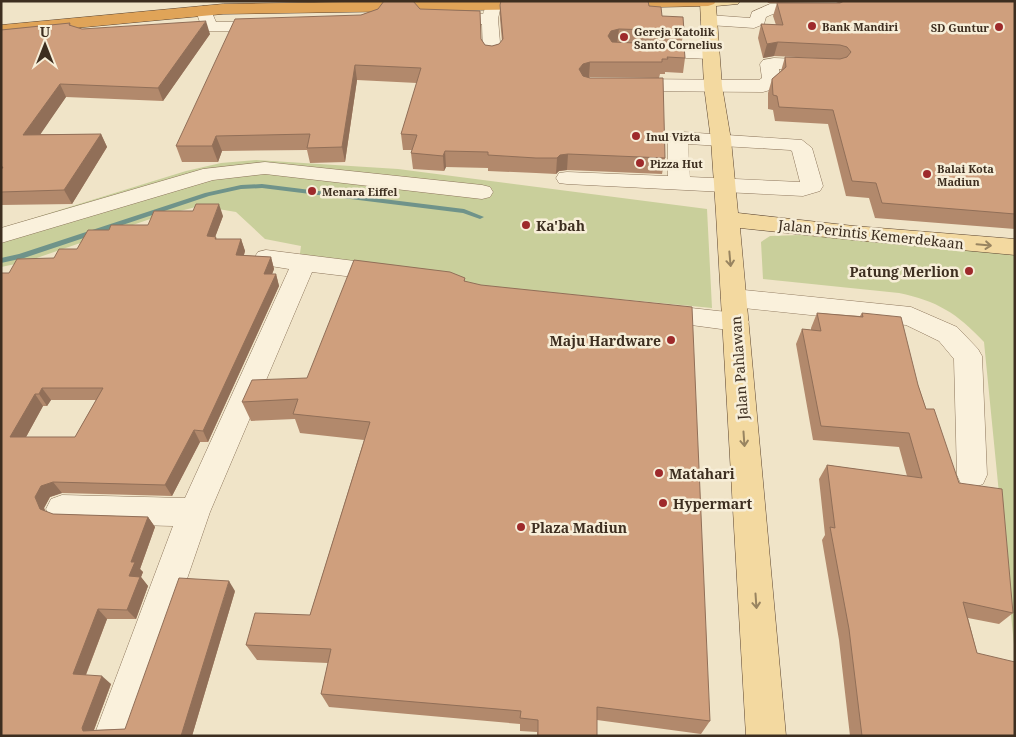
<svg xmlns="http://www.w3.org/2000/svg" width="1016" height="737" viewBox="0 0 1016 737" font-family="'Noto Serif',serif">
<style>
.green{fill:#c9cf9b}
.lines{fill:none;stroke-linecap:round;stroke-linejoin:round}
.stream{fill:#6f938a;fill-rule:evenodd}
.minor-casing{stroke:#8d765c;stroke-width:1}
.major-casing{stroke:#5b4430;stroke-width:1}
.highway-casing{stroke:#5b4430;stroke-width:1}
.minor{fill:#faf1dc;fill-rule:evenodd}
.major{fill:#f3d9a0;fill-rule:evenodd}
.highway{fill:#e0a458;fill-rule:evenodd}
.wall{fill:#b2896c;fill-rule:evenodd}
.shaded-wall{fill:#916f58}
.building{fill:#cf9f7d;stroke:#916f58;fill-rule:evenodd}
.oneway{stroke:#988460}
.poi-dot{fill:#9e2a2b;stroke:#f7eed8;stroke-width:2}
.labels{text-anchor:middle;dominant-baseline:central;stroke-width:5;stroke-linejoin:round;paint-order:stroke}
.far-poi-label{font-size:11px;font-weight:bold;fill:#3d2e20;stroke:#f7eed8;text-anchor:start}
.poi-label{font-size:14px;font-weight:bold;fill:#3d2e20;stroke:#f7eed8;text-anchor:start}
.street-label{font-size:14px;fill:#3d2e20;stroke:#f7eed8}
</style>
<rect width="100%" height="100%" fill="#f0e4c8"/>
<g class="green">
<path d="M256 160 398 169 707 209 712 308 298 268 301 246 265 239 236 212 200 206 156 217 25 262 1 267V228L186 171 221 163Z"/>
<path d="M800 235 1015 254V655L984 342C957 313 937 301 899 293L763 279 761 242 770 236Z"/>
</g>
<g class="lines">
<path class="stream" d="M262 184 464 209 484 217 480 219 463 213 262 188 241 189 209 196 24 258 1 263V258L19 254 205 193 241 185Z"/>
<defs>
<g id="minor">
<path d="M487 2 497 1 501 5 498 19 501 54 498 58 492 59 486 58 483 54 482 24H443L437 22 435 19 437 16 443 14H483Z"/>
<path d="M770 4H812L818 6 820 9 818 12 812 14H773L766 17 764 24 754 28 709 25 703 23 701 20 703 17 709 15 750 18 752 12Z"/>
<path d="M204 6 210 8 216 22 268 21 274 22 276 26 274 30 268 31H203L196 11 198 8Z"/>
<path d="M647 47 710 49 716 50 719 54 716 58 710 59 641 56 638 52 641 48Z"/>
<path d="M774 58 821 60 827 61 830 65 827 69 821 70 779 69 781 80 770 90 763 92 625 91 618 89 616 85 618 81 625 79 759 80 762 78 760 64 763 60Z"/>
<path d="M682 132 802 140 812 148 823 186 820 191 803 196 567 184 559 183 556 178 559 173 567 172 668 176V140L671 136ZM688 144 790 150 792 151 800 182 690 177Z"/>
<path d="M265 162 482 185 490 187 493 192 490 197 482 199 265 174 213 180 1 243V228L203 169Z"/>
<path d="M266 250 387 265 396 267 399 273 396 279 387 281 312 272 210 512 133 736H94L173 526 62 523 51 519 46 509 51 499 62 495 185 498 289 269 258 264 254 258 258 252Z"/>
<path d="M734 289 911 307 957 327 978 349 982 356 987 475 983 484 972 488 961 484 957 475 954 359 939 341 906 325 734 307 725 304 721 298 725 292Z"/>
<path d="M655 304 736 313 745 315 749 322 745 329 736 331 646 319 642 313 646 307Z"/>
</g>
<path id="major" d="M740 1 738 4 716 6 722 86 731 140 738 213 854 226 1015 239V255L854 240 740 228 786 736H746L716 213 711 140 704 86 700 2Z"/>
<g id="highway">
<path d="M408 1H543L545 4 543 7 537 9 223 14 1 35V25L223 4Z"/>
<path d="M605 1H716L714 4 708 6 612 8 606 6 604 3Z"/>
</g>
</defs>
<use href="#minor" class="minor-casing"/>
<use href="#major" class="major-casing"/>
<use href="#highway" class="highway-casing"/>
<use href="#minor" class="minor"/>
<use href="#major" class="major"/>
<use href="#highway" class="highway"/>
</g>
<g class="wall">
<path d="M767 1H1015V229L875 218 869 198 846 196 828 124 775 121 773 110 768 109V93L772 79 781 71 785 57 818 58 774 56 763 58 758 38 761 24 776 25 773 16 777 3H768ZM836 2 838 3H781Z"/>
<path d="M414 3 420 9 481 39 485 45 492 46 499 44 502 41 500 19V5L649 6 662 16 684 31 681 45 685 58 683 73 665 72V74H660L659 78 589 77 665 158 662 174 567 170 559 171 556 174 536 173 488 171V168L446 167 444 171 413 169 411 153 412 150H403L401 134 417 83 357 80 345 162 310 163 307 150 222 151 218 162H182L176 146 361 15 378 9Z"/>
<path d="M70 23 71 26 82 29 210 34 163 101 66 97 40 134H101L107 147 72 204 1 205V30Z"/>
<path d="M223 216 215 237 217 239H241L245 251 244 255 271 257 274 269 272 274H276L279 286 208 442H200L172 496 62 493 50 497 44 508 46 512 53 514 148 517 155 527 140 569 143 572 141 577 148 586 136 619H107L86 675 111 684 94 730 125 729 235 591 192 736H1L9 273 54 258 77 249 109 230ZM51 400H96L75 437H26L43 406H47Z"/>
<path d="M465 278V281L710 721 701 734 597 720V736H537V732L520 731V724L329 707 321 694 328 663 257 660 246 645 310 615 364 440 300 433 295 419 251 421 242 402 307 378Z"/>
<path d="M817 313 860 316 862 313 918 385 926 409 959 483 1013 613 999 624 968 618 977 653 1015 736H850L839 640 822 540 825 535 819 479 827 465 907 476 899 447 813 440 796 344 802 329 811 330V328Z"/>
</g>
<g class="shaded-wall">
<path d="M206 21 210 34 163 101 158 88Z"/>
<path d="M619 29 617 44 610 46 608 36 611 31Z"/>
<path d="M778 42 774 56 763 58 767 44Z"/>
<path d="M590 62 589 77 581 79 579 69 583 64Z"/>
<path d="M355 65 357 80 345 162 342 147Z"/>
<path d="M60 84 66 97 31 148 23 135Z"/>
<path d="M101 134 107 147 72 204 64 190Z"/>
<path d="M216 136 222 151 218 162 212 146Z"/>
<path d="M445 151 446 167 444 171 443 156Z"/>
<path d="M568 154 567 170 559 171 556 174 557 158 560 155Z"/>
<path d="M219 204 223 216 211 248 207 236Z"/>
<path d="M241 239 245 251 240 267 236 255Z"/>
<path d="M271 257 274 269 268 285 264 274Z"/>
<path d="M276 274 279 286 208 442 203 431Z"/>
<path d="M42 388 51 400 47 406 39 394Z"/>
<path d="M35 394 43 406 20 448 10 437Z"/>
<path d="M194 430 200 442 172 496 165 485Z"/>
<path d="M53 482 62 493 50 497 44 508 49 520 40 509 35 497 41 486Z"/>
<path d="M148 517 155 527 140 569 143 572 141 577 148 586 136 619 127 610 131 562Z"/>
<path d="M229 581 235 591 192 736H181Z"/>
<path d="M98 609 107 619 83 682 73 674Z"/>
<path d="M102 676 111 684 92 735 83 731 82 728Z"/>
</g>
<g class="building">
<path d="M384 1H413L420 9 480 11 481 39 485 45 492 46 499 44 503 39 500 5 501 1H648L649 6 661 7 662 16 683 17 684 31 619 29 611 31 608 36 612 42 684 45 685 58 667 57 668 59H662V62H590L583 64 579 69 583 76 590 78H663L665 158 568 154 560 155 557 158H536L488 155V152L445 151 443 156 411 153 417 135 401 134 421 68 355 65 342 147 307 148 310 134 216 136 212 146H176L235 19 361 15 378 9Z"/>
<path d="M844 1H1015V214L882 203 876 183 852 181 833 110 779 107 777 96 773 95 772 79 786 67 785 57 840 59 847 57 851 52 847 47 840 45 778 42 767 44 761 24 783 25 777 3H840Z"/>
<path d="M206 21 158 88 60 84 23 135 101 134 64 190 1 192V170L3 167H1V30L70 23 69 25 82 29Z"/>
<path d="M196 204H219L207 236 216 237 215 239H241L236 255 271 257 264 274H276L203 431 194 430 165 485 53 482 41 486 35 497 40 509 53 514 148 517 131 562H135L129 576 140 577 127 610 98 609 73 674 102 676 82 728 83 731 125 729 179 578 229 581 181 736H1V273H9L17 259 54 258 59 249H77L88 230H109L111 225H148L154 211H193ZM42 388H103L75 437H10L35 394H39Z"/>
<path d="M354 260 450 272 465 278 464 281 481 285 692 307 710 721 597 707V736H538V720L520 718 521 711 321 694 331 649 246 645 255 613 310 615 370 422 293 414 298 399 242 402 252 380 307 378Z"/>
<path d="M817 313 863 317 862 313 901 317 918 385 926 409H934L959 483 1002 489 1013 613 963 602 977 653 1015 662V736H862L849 629 830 527 835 528 827 465 922 478 909 433 821 426 802 329 821 331Z"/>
</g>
<defs><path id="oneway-shaft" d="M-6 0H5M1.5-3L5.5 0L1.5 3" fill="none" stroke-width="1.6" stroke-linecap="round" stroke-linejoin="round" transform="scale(1.25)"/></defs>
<g class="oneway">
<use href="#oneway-shaft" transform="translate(984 245) rotate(5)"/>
<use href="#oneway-shaft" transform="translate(730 259) rotate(85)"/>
<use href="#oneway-shaft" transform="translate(744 439) rotate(86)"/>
<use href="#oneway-shaft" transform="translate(756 601) rotate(86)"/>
</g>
<g class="poi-dot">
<circle cx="812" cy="26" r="5"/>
<circle cx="999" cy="27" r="5"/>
<circle cx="624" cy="37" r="5"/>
<circle cx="636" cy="136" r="5"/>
<circle cx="640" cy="163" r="5"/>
<circle cx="927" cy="174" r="5"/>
<circle cx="312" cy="191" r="5"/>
<circle cx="526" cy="225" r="5"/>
<circle cx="969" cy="271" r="5"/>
<circle cx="671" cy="340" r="5"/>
<circle cx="659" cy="473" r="5"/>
<circle cx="663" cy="503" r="5"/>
<circle cx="521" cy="527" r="5"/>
</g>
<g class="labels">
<g class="far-poi-label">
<text x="822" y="26">Bank Mandiri</text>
<text x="989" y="27" text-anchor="end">SD Guntur</text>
<text x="634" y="31">Gereja Katolik<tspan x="634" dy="13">Santo Cornelius</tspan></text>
<text x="646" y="136">Inul Vizta</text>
<text x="650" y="163">Pizza Hut</text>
<text x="937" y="168">Balai Kota<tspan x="937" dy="13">Madiun</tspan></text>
<text x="322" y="191">Menara Eiffel</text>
</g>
<g class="poi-label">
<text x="536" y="225">Ka'bah</text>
<text x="959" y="271" text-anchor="end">Patung Merlion</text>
<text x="661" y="340" text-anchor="end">Maju Hardware</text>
<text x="669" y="473">Matahari</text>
<text x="673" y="503">Hypermart</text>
<text x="531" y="527">Plaza Madiun</text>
</g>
<g class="street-label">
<text transform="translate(871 234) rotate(6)">Jalan Perintis Kemerdekaan</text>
<text transform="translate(739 368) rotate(-94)">Jalan Pahlawan</text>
</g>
</g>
<rect width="1016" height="737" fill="none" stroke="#3d2e20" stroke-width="5"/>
<g transform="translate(45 45)" stroke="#f7eed8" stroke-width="4" paint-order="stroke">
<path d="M0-4L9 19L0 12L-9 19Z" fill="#3d2e20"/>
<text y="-8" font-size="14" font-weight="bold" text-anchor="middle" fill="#3d2e20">U</text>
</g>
</svg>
